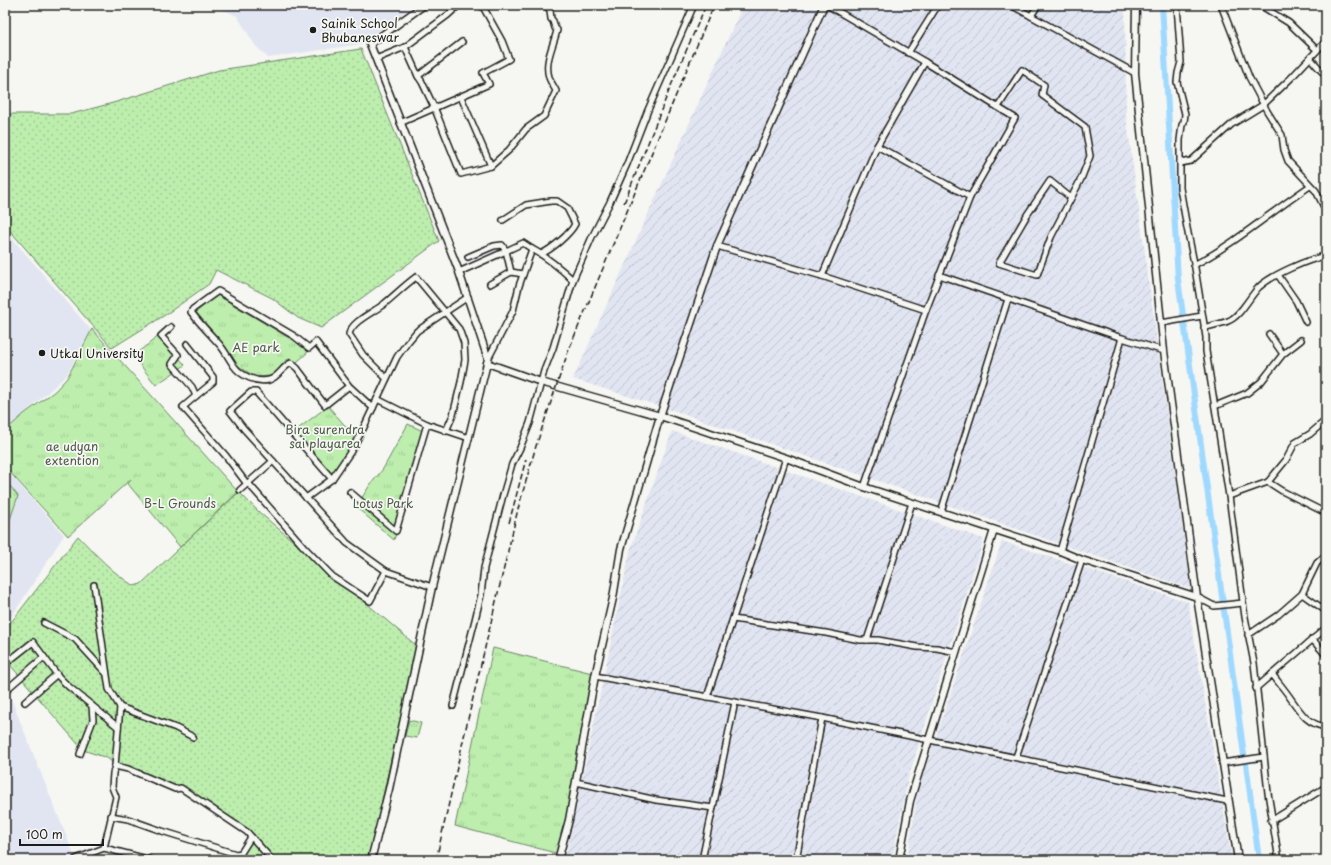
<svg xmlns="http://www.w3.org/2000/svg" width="1331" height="865" viewBox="0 0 1331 865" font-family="'Playpen Sans',sans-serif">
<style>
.built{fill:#e1e5f1}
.industrial{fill:url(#industrial-furrows)}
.grass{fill:url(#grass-dots);stroke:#6c8565}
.park{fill:url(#park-tufts);stroke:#6c8565}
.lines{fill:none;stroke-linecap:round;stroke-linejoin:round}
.canal{stroke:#9fd9ff;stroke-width:6}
.minor-casing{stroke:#1c1c1c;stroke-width:8}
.tertiary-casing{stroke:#1c1c1c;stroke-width:9}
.minor{stroke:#f6f6f2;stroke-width:5}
.tertiary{stroke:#f6f6f2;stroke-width:6}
.rail{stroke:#1c1c1c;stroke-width:1.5;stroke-dasharray:6 3;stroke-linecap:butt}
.poi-dot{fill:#1c1c1c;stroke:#f6f6f2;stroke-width:1.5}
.labels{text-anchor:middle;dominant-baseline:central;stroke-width:3.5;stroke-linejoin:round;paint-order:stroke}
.poi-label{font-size:12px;fill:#1c1c1c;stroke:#f6f6f2;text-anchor:start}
.park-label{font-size:12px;fill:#4c5b48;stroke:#f6f6f2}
</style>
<defs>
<pattern id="industrial-furrows" width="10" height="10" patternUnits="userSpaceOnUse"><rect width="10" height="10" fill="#e1e5f1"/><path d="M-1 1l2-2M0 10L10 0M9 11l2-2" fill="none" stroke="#c0c4ce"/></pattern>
<pattern id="grass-dots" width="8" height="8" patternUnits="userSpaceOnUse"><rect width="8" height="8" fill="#bdeeae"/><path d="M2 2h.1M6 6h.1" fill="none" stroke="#a2cc95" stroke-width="1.8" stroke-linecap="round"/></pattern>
<pattern id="park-tufts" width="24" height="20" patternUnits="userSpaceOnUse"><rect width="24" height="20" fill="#bdeeae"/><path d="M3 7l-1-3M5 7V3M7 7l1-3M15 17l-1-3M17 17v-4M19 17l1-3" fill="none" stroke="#a2cc95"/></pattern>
</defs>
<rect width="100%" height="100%" fill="#f6f6f2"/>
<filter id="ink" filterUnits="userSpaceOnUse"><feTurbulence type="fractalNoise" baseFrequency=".025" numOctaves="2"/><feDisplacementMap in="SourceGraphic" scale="8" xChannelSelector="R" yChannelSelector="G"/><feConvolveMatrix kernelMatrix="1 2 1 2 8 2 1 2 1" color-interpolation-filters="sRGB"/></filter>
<g filter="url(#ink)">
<g class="built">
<path d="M213 5H414L361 44 268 58 255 45 237 16Z"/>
<path d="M5 230 91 330 66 376 5 431Z"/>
<path d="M5 468 64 535 5 627Z"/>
<path d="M5 684 76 860H5Z"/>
</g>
<g class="industrial">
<path d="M743 5H1125L1126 115 1191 589 678 412 573 379Z"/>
<path d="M672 431 984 539 908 779 892 860H565L630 551Z"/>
<path d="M1002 541 1188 602 1232 860H907L918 790Z"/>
</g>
<g class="grass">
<path d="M361 49 439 241 321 328 298 318 272 298 216 270 209 284 165 315 112 348 5 225V114H71L113 103 219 70Z"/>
<path d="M239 492 260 513 418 647 406 702 391 759 369 860H273L258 842 216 809 175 788 117 766 107 758 83 750 5 659V630L78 536C94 553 114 574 134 586L141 584Z"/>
</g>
<g class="park">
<path d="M217 295 289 338 291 334 308 352 297 362 289 359 285 361 284 368 271 376 255 377 237 365 222 342 196 312Z"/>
<path d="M92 329 238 492 180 547 128 484 131 479 68 536 5 467V431L24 414 55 391 67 378Z"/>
<path d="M160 335 185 365 156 385 133 356Z"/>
<path d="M328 406 355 437 349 450 332 475 294 432Z"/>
<path d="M408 424 427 433 411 486 394 540 356 507 370 485 383 469Z"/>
<path d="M5 480 18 496 5 534Z"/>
<path d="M493 648 592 673 569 815 559 854 455 826Z"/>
<path d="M409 720 421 723 417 738 405 736Z"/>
<path d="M251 837 271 860H239Z"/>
</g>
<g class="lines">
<g class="canal">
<path d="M1162 5 1178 279 1244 755"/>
<path d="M1246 764 1259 860"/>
</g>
<defs>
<g id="minor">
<path d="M827 5 925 62 1015 118 970 197 926 310"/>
<path d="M1011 5 1031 16 1038 5"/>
<path d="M1177 5 1181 62 1178 73 1177 82 1185 114 1184 122 1182 125 1180 140V188L1187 228 1195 268 1206 337V351L1229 496 1245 617 1254 663 1268 793 1278 854 1277 860"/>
<path d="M1221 5 1249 77 1267 111 1282 135 1284 150 1288 161 1316 191 1326 211"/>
<path d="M1260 5 1289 23 1317 50"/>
<path d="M1031 16 1135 73"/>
<path d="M405 47 418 76"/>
<path d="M908 53 938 5"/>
<path d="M1310 58 1326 76"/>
<path d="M376 59 405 47 448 15 459 5"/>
<path d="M461 97 491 166 461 174 434 107 422 82 418 76 462 42"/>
<path d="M998 107 1022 70 1044 85 1042 95 1085 127 1090 156 1081 179 1051 237 1037 275 999 263 1027 215 1050 181 1071 198"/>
<path d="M400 123 489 84 483 73 509 59 502 41 482 5"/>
<path d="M877 146 970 197"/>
<path d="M1180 163 1191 161 1232 124 1263 105 1291 78 1326 41"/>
<path d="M491 166 509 150 526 129 544 116 556 91C554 86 550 82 549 77 544 61 554 45 557 30L555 28 553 21 551 19 550 10 545 5"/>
<path d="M503 220 526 205 551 201H557L567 208 575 224C570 234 552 249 541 254"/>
<path d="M717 246 822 276"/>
<path d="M1194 265C1236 243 1271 212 1310 186"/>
<path d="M459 272 506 251 502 245 494 246 468 257"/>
<path d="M511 272 523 274"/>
<path d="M939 275 1122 338 1060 551"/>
<path d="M1278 275 1296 301 1306 322"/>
<path d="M573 280 592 237 610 202 627 164 648 110 694 5"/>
<path d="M490 284 511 272 506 251 523 243 532 249"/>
<path d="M1161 323 1202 316"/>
<path d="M171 327 161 336 178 355 172 364 192 387 196 396 183 407 226 456 247 484"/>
<path d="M1204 328C1212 325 1221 324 1228 321 1240 317 1250 296 1259 287 1272 275 1308 259 1326 256"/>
<path d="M1269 334 1283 354"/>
<path d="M1122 338 1164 351"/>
<path d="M187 344 213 377V382L196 396"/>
<path d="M386 378 363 355 349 334C352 321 374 312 384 304 395 295 405 285 416 277L459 329 464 343 465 360 461 382 453 415 446 431"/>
<path d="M349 386 325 405 297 368 291 363C282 367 279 377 269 380 257 383 241 376 234 366 229 359 225 351 220 345 210 334 200 324 191 312L193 309 218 291 294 336 309 348 316 342 349 386 373 408"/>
<path d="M1215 406 1247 393 1261 382 1283 354 1301 340"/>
<path d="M427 424 469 438"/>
<path d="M332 479 256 392H251L230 411 244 429 347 543 386 571"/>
<path d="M1268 482 1282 491 1326 513"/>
<path d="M248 483 273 461"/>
<path d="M864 487 926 310 822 276 877 146 925 62"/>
<path d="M240 490 248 483 304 547 332 576 370 601 386 571 432 587"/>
<path d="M350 492 396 531 427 424 377 399"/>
<path d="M1229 496 1268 482 1286 460 1295 443 1310 434 1326 420"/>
<path d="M306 498 332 479 351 451 364 427 397 357 407 343 417 331 468 297"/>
<path d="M941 512 1008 299"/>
<path d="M94 585 109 689 120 707"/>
<path d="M1302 594 1326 611"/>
<path d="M1197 597 1214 606 1243 603"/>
<path d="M733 619 826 633 860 640H878L917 647 937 648 956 652"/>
<path d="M44 623 75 639 106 673"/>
<path d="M1248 635 1278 615 1302 594 1317 563 1326 555"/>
<path d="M1312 639 1326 655"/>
<path d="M867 640 912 503"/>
<path d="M5 664 33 642 58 676 68 686 118 727"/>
<path d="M1272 674C1278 682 1285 690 1291 699 1301 713 1307 724 1326 727"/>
<path d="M595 676 822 718 1227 801"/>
<path d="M1256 688 1326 628"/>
<path d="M6 690 44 657"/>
<path d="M707 697 786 458"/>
<path d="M25 702 57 674"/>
<path d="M453 706 475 620 481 595 484 568 503 495 512 464 520 448 530 423 544 371 553 348 573 280C560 268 547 257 532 249L519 286 513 311 488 359"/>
<path d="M80 754 93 720 92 706"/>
<path d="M1016 757 1082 560"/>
<path d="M1222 763 1264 757"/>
<path d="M115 766 120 707 176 728 193 737"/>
<path d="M576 782 656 800 713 808"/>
<path d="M111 816 128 819 162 831 236 854 241 853 251 837"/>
<path d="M1271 821 1326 787"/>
<path d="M104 848 116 797 112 787 113 773 115 766 128 769 175 789 181 788 247 832 272 860"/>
<path d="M76 859 104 848 151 860"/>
<path d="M238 860 241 853"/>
<path d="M702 860 735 702"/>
<path d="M796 860 822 718"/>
</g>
<g id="tertiary">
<path d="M1136 5 1135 73 1164 351 1197 597 1238 860"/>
<path d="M487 363 541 382 660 416 786 458 864 487 1060 551 1082 560 1197 597"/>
<path d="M371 860 389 789 432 587 488 359 458 269 370 44 424 5"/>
<path d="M558 860 569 820 595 676 613 598 621 549 660 416 717 246 824 5"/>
<path d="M899 860 910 801 994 530"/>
</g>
</defs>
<use href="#minor" class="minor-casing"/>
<use href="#tertiary" class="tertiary-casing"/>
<use href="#minor" class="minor"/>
<use href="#tertiary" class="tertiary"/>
<g class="rail">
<path d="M624 203 670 88 706 5"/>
<path d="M509 523 526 459"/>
<path d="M436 860 468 719 518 509 536 446 569 349 714 5"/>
</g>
</g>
</g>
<g class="poi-dot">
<circle cx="313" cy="30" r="4"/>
<circle cx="42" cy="353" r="4"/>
</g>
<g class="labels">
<g class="poi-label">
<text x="321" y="23">Sainik School<tspan x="321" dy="14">Bhubaneswar</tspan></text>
<text x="50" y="353">Utkal University</text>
</g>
<g class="park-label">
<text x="256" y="347">AE park</text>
<text x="325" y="429">Bira surendra<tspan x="325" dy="14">sai playarea</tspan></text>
<text x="72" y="446">ae udyan<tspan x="72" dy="14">extention</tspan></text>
<text x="180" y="503">B-L Grounds</text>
<text x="383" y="503">Lotus Park</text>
</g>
</g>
<rect width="1331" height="865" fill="none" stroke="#f6f6f2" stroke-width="20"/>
<rect x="10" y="10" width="1311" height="845" fill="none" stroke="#1c1c1c" stroke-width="1.5" filter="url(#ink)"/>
<path d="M20 839v6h83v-6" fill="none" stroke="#1c1c1c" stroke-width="2"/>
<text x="26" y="839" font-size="12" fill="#1c1c1c" stroke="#f6f6f2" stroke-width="3" paint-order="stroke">100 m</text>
</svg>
